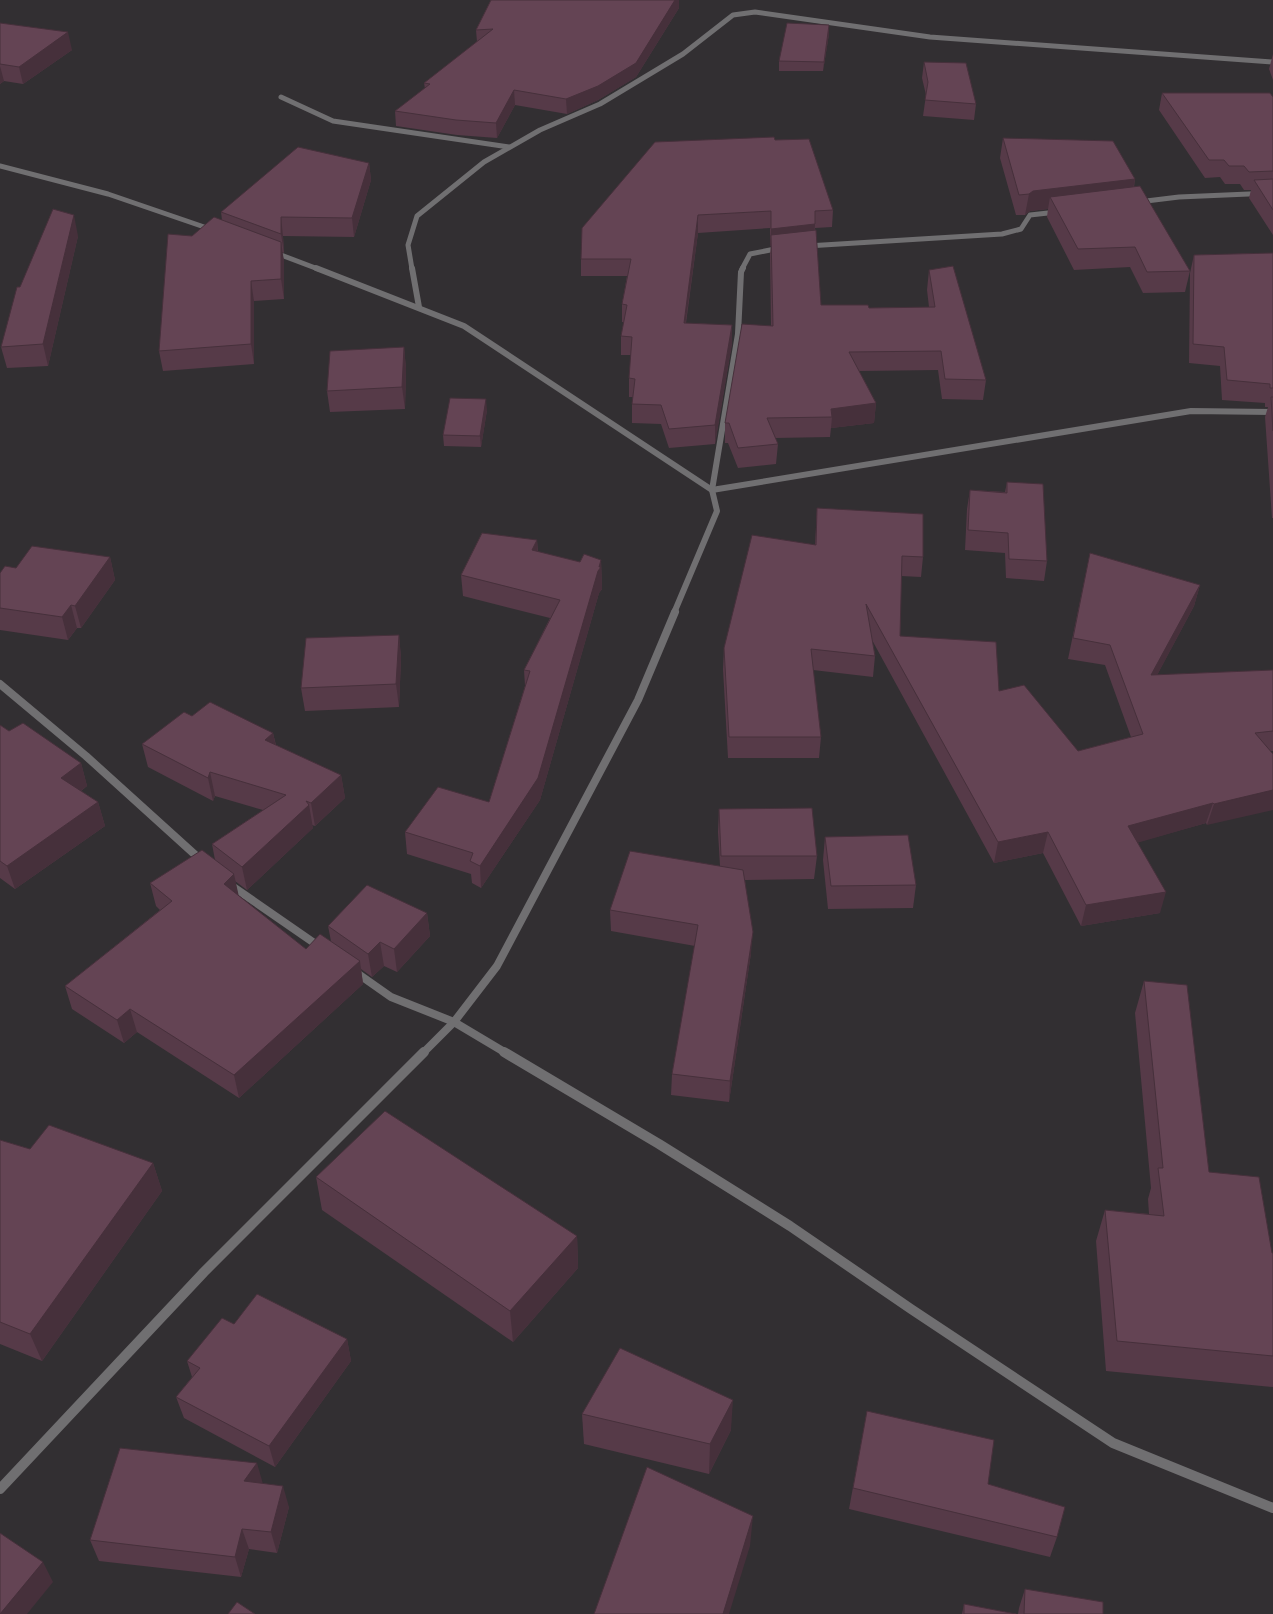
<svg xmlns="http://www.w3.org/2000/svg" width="1273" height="1614" viewBox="0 0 1273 1614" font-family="'Work Sans',sans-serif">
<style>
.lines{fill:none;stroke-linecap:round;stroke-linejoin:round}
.minor-far3{stroke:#706f71;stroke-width:5}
.minor-far2{stroke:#706f71;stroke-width:6}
.minor-far1{stroke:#706f71;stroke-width:8}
.minor{stroke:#706f71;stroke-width:10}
.wall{fill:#563a48}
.shaded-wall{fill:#46303b}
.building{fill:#644454;stroke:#46303b}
</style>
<rect width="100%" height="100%" fill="#322f32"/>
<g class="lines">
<g class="minor-far3">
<path d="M281 97 333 121 509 147"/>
<path d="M0 166 108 194 213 230"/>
<path d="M1138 202 1179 197 1273 193"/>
<path d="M807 246 1002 234 1021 229 1030 215 1057 212"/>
<path d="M273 252 318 269"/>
<path d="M412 269 408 245 417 216 484 162 540 130 600 104 683 54 733 15 755 12 930 37 1273 62"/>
<path d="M742 269 750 254 780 248"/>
</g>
<g class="minor-far2">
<path d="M316 268 464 326 712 490 1191 411 1273 412"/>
<path d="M412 268 419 307"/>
<path d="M674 613 717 511 712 490 738 334 741 272 743 268"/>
</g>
<g class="minor-far1">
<path d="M0 684 86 756 202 861"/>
<path d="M229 884 320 947"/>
<path d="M354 971 391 997 454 1022 506 1053"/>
<path d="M423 1053 454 1022 497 966 638 700 675 612"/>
</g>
<g class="minor">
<path d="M504 1052 659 1144 790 1226 911 1309 1113 1443 1273 1508"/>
<path d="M0 1489 204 1272 424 1052"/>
</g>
</g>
<g class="wall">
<path d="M491 0H679V8L636 77 598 100 567 114 515 105 497 138 457 135 396 126 395 111 425 89 424 83 477 42 476 30Z"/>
<path d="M0 23 72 50 23 84 4 81 0 84Z"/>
<path d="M829 25V34L823 71H779V61Z"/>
<path d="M1273 54V80L1269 69Z"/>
<path d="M924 62 976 104 974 120 923 116 926 95 922 78Z"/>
<path d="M1162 93 1273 97V235L1249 198 1251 190H1244L1240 184H1225L1220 177 1205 178 1159 110Z"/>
<path d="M1003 138 1135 179 1134 187 1190 271 1185 292 1143 293 1130 267 1074 270 1047 217 1048 209 1030 211 1025 215H1016L1000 158Z"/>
<path d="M775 140 833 210 832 227 815 228 821 305 869 308 929 307 927 290 929 270 986 380 983 400 942 399 938 370 859 371 876 403 874 423 831 428 830 437 775 438 778 444 776 464 738 468 728 443H725V423L771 326 770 254 771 246H770V228L698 233 686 323 732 325V343L715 444 669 448 661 424 632 423V404L633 397H629V378L631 355H621V336L624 322H622V304L627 276H581V259Z"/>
<path d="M369 163 371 180 354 237 283 236 284 253 282 252 284 261V299L254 301V364L163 371 159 351 192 236 222 220 221 212Z"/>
<path d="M78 236 48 366 7 368 1 347 20 287Z"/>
<path d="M1273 253V518H1272L1265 417 1268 407H1265V403L1222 400 1220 366 1189 363 1190 273 1194 255Z"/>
<path d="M404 347 406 369 405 409 330 412 327 391Z"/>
<path d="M487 410 481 447 444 446 443 435Z"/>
<path d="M1007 482 1047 561 1044 581 1006 578 1005 553 965 550 967 509 970 490 1005 492Z"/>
<path d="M817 508 923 557 921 577 901 576 900 636 999 691 1078 751 1131 737 1105 665 1068 659 1090 553 1200 585 1194 606 1157 675 1273 670V751H1270L1207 825 1206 823 1138 842 1160 913 1081 926 1043 853 994 863 872 640 875 656 873 677 813 670 821 737 819 758H728L723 669 724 648 815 545Z"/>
<path d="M537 540 538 552 580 562 601 560 602 589 599 593 540 800 481 888 472 883 471 874 407 854 405 832 489 802 525 686 524 670 550 618 463 596 461 575Z"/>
<path d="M110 557 115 580 81 628H77L68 640 0 630V573L16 568Z"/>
<path d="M399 635 401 658 399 707 305 711 301 688Z"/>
<path d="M192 716 273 733 276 745 341 775 345 798 315 826 312 825 313 828 247 890 235 881 238 895 306 949 331 941 328 926 427 913 430 936 397 972 384 966 372 977 361 969 363 984 239 1098 137 1032 124 1043 72 1009 65 986 160 910 156 906 150 883 215 860 212 844 263 810 215 796 213 801 148 767 142 744Z"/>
<path d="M0 725 9 731 81 763 87 786 81 791 98 802 105 826 15 889 0 878Z"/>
<path d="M719 809 817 856 814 879 745 880 751 953 729 1102 671 1095 672 1074 695 946 611 931 610 910 720 866 718 832Z"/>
<path d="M825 837 916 885 913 908 828 909 823 860Z"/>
<path d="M1144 981 1209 1172 1272 1253H1273V1387L1106 1371 1096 1241 1105 1210 1149 1214 1148 1199 1151 1188 1135 1013Z"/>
<path d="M0 1140 30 1149 153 1163 162 1191 42 1361 0 1344Z"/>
<path d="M316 1177 577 1236 578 1268 513 1342 322 1210Z"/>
<path d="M234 1324 347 1339 351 1361 275 1467 184 1418 176 1397 192 1377 187 1361Z"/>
<path d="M867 1411 988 1484 1057 1537 1050 1557 849 1509Z"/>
<path d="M582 1414 731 1430 709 1474 584 1444Z"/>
<path d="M263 1484 289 1507 277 1553 249 1549 241 1577 99 1561 90 1540Z"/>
<path d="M1025 1589 1103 1614H1018L1019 1608Z"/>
<path d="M964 1604 1016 1614H962Z"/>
</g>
<g class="shaded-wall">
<path d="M675 0H679V8L636 77 598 100 567 114 566 99Z"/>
<path d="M829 25V34L823 71 824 62Z"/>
<path d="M68 32 72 50 23 84 19 67Z"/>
<path d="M0 66 4 81 0 84Z"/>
<path d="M514 90 515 105 497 138 496 123Z"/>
<path d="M369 163 371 180 354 237 352 218Z"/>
<path d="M1135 179 1131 199 1050 197 1048 209 1030 211 1025 215 1029 194 1033 191Z"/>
<path d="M74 215 78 236 48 366 43 344Z"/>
<path d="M698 215V233L683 341 684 323Z"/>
<path d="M281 217 283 236 284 253 281 234Z"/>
<path d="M815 224 814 241 771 235V246H770L771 229Z"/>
<path d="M281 242 284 261V299L281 279Z"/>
<path d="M251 281 254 301V364L251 344Z"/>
<path d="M732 325V343L715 444V425Z"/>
<path d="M404 347 406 369 405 409 402 387Z"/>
<path d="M486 399 487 410 481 447 480 436Z"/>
<path d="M876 403 874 423 831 428 832 417 831 409Z"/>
<path d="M537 540 538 561 532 550Z"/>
<path d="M110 557 115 580 81 628 75 606Z"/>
<path d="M601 560 602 589 599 593 540 800 481 888 480 866 599 567Z"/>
<path d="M1200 585 1194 606 1146 696 1151 675Z"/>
<path d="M71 605 77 628 68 640 62 617Z"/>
<path d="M399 635 401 658 399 707 396 684Z"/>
<path d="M273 733 278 756 265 740Z"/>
<path d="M81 763 87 786 68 801 61 778Z"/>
<path d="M210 772 215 796 213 801 208 778Z"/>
<path d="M341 775 345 798 315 826 311 803Z"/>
<path d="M1273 790V810L1207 825 1214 804Z"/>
<path d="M98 802 105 826 15 889 7 866Z"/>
<path d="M1213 803 1206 823 1123 847 1128 826Z"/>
<path d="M309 805 313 828 247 890 242 867Z"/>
<path d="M1048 832 1043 853 994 863 998 842Z"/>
<path d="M234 874 239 897 224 884Z"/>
<path d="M1166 892 1160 913 1081 926 1086 905Z"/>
<path d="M427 913 430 936 397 972 394 949Z"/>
<path d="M753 932 751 953 729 1102 730 1081Z"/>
<path d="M380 942 384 966 372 977 368 954Z"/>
<path d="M360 961 363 984 239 1098 234 1075Z"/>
<path d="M130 1009 137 1032 124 1043 117 1020Z"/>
<path d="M153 1163 162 1191 42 1361 30 1334Z"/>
<path d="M577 1236 578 1268 513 1342 510 1311Z"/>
<path d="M347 1339 351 1361 275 1467 269 1446Z"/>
<path d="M733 1400 731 1430 709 1474 710 1444Z"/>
<path d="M257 1463 263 1484 244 1481Z"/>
<path d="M283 1486 289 1507 277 1553 271 1532Z"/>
<path d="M753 1516 750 1546 729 1614H723Z"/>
<path d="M242 1529 249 1549 241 1577 235 1557Z"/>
<path d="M43 1562 53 1582 27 1614H0Z"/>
</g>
<g class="building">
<path d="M491 0H675L636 63 598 86 566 99 514 90 496 123 456 120 395 111 430 84 424 83 493 29 476 30Z"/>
<path d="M0 23 68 32 19 67 0 64Z"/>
<path d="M787 23 829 25 824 62 779 61Z"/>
<path d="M924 62 966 63 976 104 925 100 928 82Z"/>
<path d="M1162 93H1270L1273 97V171L1249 172 1244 166H1229L1224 160H1209Z"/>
<path d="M774 137 775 140 809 139 833 210 815 211V224L771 229V211L698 215 684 323 732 325 715 425 669 429 661 405 632 404 635 379 629 378 632 337 621 336 627 305 622 304 631 259H581L582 228 655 142Z"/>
<path d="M1003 138 1113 141 1135 179 1033 191 1029 194 1019 195Z"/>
<path d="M298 147 369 163 352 218 281 217V234L221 212Z"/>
<path d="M1273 179V210L1254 180Z"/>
<path d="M1140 186 1190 271 1147 272 1135 247 1078 249 1050 197Z"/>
<path d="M53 209 74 215 43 344 1 347 17 287H20Z"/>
<path d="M214 217 281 242V279L251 281V344L159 351 168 234 192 236Z"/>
<path d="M816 230 821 305H868L869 308 935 307 929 270 953 266 986 380 945 379 941 351 849 352 876 403 831 409 832 417 767 418 778 444 738 448 729 423H725L742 324 773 326 771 235Z"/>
<path d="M1273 253V388H1270V384L1227 380 1224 347 1193 344 1194 255Z"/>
<path d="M404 347 402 387 327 391 330 351Z"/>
<path d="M1271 397H1273V431Z"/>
<path d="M450 398 486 399 480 436 443 435Z"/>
<path d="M1007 482 1043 484 1047 561 1009 559 1008 533 968 530 970 490 1007 493Z"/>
<path d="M817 508 923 514V557L902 556 900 636 996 642 999 691 1024 685 1078 751 1143 734 1110 645 1073 638 1090 553 1200 585 1151 675 1273 670V731L1255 733 1273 754V790L1214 804 1213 803 1128 826 1166 892 1086 905 1048 832 998 842 866 604 875 656 811 649 821 737H729L724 648 752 535 816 545Z"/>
<path d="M482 533 537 540 532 550 580 562 584 554 601 560 599 567H601L598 571 538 778 480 866 470 861 473 853 405 832 438 787 489 802 530 671 524 670 560 600 461 575Z"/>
<path d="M32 546 110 557 75 606 71 605 62 617 0 608V573L5 566 16 568Z"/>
<path d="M399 635 396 684 301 688 306 638Z"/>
<path d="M210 702 273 733 265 740 341 775 311 803 306 801 309 805 242 867 212 844 286 795 210 772 208 778 142 744 184 712 192 716Z"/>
<path d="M23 723 81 763 61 778 98 802 7 866 0 861V725L9 731Z"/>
<path d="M812 808 817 856H721L719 809Z"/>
<path d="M908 835 916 885 831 886 825 837Z"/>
<path d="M202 850 234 874 224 884 306 949 320 934 360 961 234 1075 130 1009 117 1020 65 986 172 901 150 883Z"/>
<path d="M630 851 743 870 753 932 730 1081 672 1074 698 925 610 910Z"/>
<path d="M367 885 427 913 394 949 380 942 368 954 328 926Z"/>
<path d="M1144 981 1187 985 1209 1172 1259 1177 1272 1253H1273V1356L1117 1341 1105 1210 1164 1216 1158 1168H1163Z"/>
<path d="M385 1111 577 1236 510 1311 316 1177Z"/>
<path d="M49 1125 153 1163 30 1334 0 1322V1140L30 1149Z"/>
<path d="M257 1294 347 1339 269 1446 176 1397 200 1368 187 1361 222 1318 234 1324Z"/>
<path d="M620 1348 733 1400 710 1444 582 1414Z"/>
<path d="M867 1411 994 1440 988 1484 1065 1507 1057 1537 853 1488Z"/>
<path d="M120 1448 257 1463 244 1481 283 1486 271 1532 242 1529 235 1557 90 1540Z"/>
<path d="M647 1467 753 1516 723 1614H594Z"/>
<path d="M0 1533 43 1562 0 1614Z"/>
<path d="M1025 1589 1103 1602V1614H1024Z"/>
<path d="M237 1602 255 1614H228Z"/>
<path d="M964 1604 1016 1614H964Z"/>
</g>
</svg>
